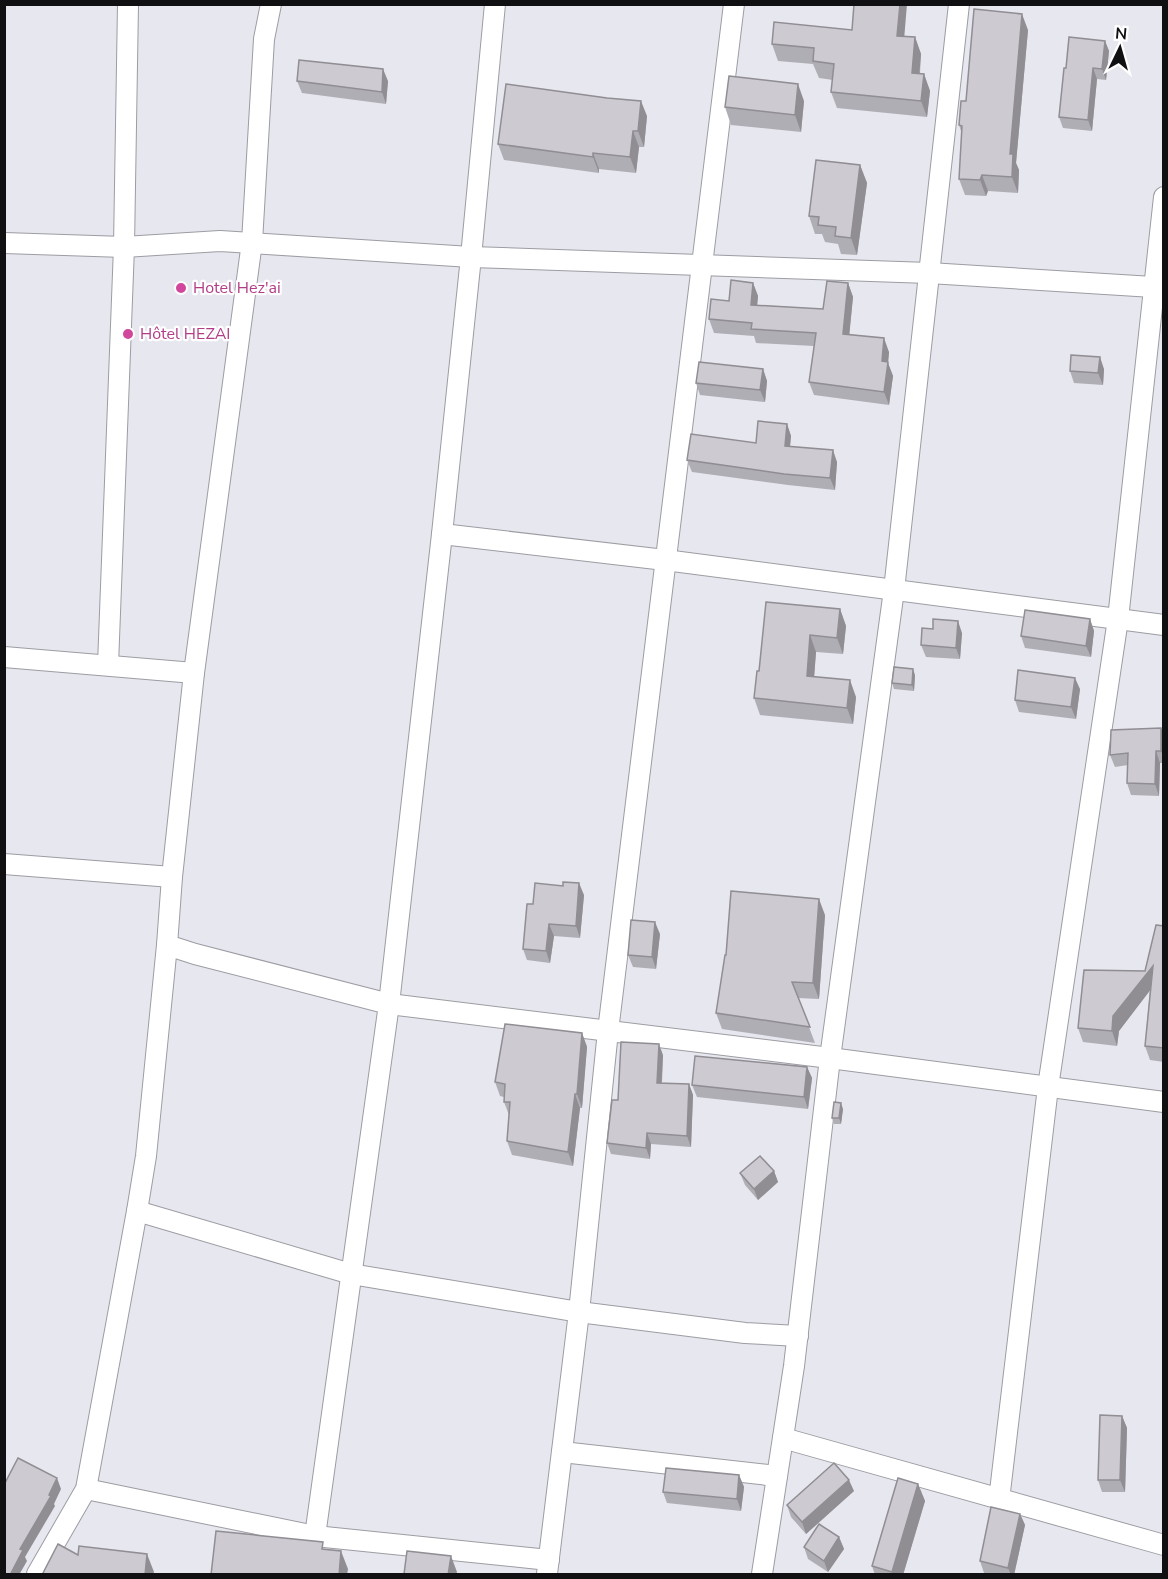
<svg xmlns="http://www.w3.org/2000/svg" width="1168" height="1579" viewBox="0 0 1168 1579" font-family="'Nunito Sans',sans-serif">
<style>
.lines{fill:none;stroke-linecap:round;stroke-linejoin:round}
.street-casing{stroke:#9c9ca3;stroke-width:22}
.street{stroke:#fff;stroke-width:20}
.wall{fill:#b0aeb5}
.shaded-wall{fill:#908d93}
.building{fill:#cdcad2;stroke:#908d93;stroke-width:1.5}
.hotel-dot{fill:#d1479c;stroke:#fff;stroke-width:2}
.labels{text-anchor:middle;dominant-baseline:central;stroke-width:4.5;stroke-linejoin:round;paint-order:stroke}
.hotel-label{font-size:16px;fill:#b23c85;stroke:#fff;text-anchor:start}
</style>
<rect width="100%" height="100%" fill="#e7e7ef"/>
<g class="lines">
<defs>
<g id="street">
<path d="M4 243 124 247 220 241 471 257 929 273 1153 287"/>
<path d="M442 534 665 560 1164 625"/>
<path d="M4 657 194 673"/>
<path d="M108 665 124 247 128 4"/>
<path d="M4 864 172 877"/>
<path d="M167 945 195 954 389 1004 830 1058 1164 1102"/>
<path d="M137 1211 351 1274 579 1312 745 1333 798 1336"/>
<path d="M783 1438 1164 1545"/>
<path d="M562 1452 777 1476"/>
<path d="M86 1489 315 1536 549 1560"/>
<path d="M999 1500 1048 1087 1118 619 1164 197"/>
<path d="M315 1536 389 1004 442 534 471 257 495 4"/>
<path d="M37 1574 86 1489 137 1211 146 1156 167 945 172 877 194 673 252 242 264 39 271 4"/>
<path d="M547 1574 579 1312 608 1031 734 4"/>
<path d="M762 1574 794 1366 830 1058 894 590 959 4"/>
</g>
</defs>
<use href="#street" class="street-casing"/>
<use href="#street" class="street"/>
</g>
<g class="wall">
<path d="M1028 30 1016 163 1019 170 1018 193 988 191 986 196 965 195 959 179 962 134 959 125 966 101Z"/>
<path d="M904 36 915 37 921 54 920 74H924L930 91 927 117 837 108 831 92 833 80 819 78 813 64 778 61 772 44Z"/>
<path d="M1105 41 1109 51 1106 80 1097 79 1092 131 1063 128 1059 117 1066 68Z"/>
<path d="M297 81H388L386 104 302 93Z"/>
<path d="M804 101 801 132 731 125 725 107Z"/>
<path d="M647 116 644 147H639L636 173 599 169V173L504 160 498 144Z"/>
<path d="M860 165 867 183 857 255 841 254 838 244 825 242 822 234H815L809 216Z"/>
<path d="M753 283 758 296 757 305 823 309 848 283 853 297 849 335 889 352 888 363 893 376 889 405 814 395 809 382 814 346 756 343 754 336 714 333 709 319 729 301Z"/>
<path d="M763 369 767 381 765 402 700 395 696 383Z"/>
<path d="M1104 369 1103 385 1074 383 1070 371Z"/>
<path d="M787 424 791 436 790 446 837 462 835 490 788 485 692 472 687 460 756 443Z"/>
<path d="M840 609 846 626 843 654 816 652 814 676 856 697 853 724 760 715 754 698 759 671Z"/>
<path d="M1090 619 1094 631 1091 657 1025 648 1021 636Z"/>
<path d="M962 633 960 659 926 657 921 645Z"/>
<path d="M915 675 914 691 894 689 892 683Z"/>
<path d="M1080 689 1076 719 1019 712 1015 700Z"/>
<path d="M1161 728 1164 734V763H1160L1159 796 1131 795 1127 783 1128 765 1115 767 1110 755Z"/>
<path d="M584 895 580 938 554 936 550 963 527 960 523 949 533 904Z"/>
<path d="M825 915 819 999 798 998 815 1043 722 1029 716 1013 726 955Z"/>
<path d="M1164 926V1062L1150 1060 1145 1046 1150 990 1119 1031 1117 1046 1083 1042 1078 1028 1145 971Z"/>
<path d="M660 934 656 969 633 967 628 955Z"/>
<path d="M582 1033 587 1047 582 1108H580L573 1166 512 1155 507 1141 509 1115 504 1102V1097L500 1096 495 1082Z"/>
<path d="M663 1055 662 1084H689L693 1095 691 1147 651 1144 650 1159 611 1154 607 1143 618 1100Z"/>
<path d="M807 1067 812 1078 808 1109 697 1097 692 1085Z"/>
<path d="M843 1109 841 1124H834L832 1118Z"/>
<path d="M774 1171 778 1182 758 1200 745 1185 740 1173Z"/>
<path d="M1122 1416 1127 1428 1125 1492H1102L1098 1480Z"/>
<path d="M739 1475 744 1487 741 1511 667 1503 663 1492Z"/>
<path d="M918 1484 925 1501 903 1575H875L872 1566Z"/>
<path d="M854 1491 806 1534 791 1517 787 1505Z"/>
<path d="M1020 1514 1025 1525 1014 1575H990L984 1573 980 1561Z"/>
<path d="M839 1537 844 1549 828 1572 808 1559 804 1547Z"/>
</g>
<g class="shaded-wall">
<path d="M900 4H907L903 52 897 36Z"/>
<path d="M1022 14 1028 30 1016 163 1019 170 1018 193 1012 177 1010 154Z"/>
<path d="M915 37 921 54 918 89 912 73Z"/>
<path d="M1105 41 1109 51 1106 80 1102 69Z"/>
<path d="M1093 68 1097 79 1092 131 1088 120Z"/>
<path d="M383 69 388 81 386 104 382 92Z"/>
<path d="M924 74 930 91 927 117 921 101Z"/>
<path d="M798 84 804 101 801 132 795 115Z"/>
<path d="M641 101 647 116 644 147 638 131Z"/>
<path d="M633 131 639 147 636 173 630 157Z"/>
<path d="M593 153 599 169V173L593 157Z"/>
<path d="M860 165 867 183 857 255 851 238Z"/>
<path d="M982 175 988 191 986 196 980 180Z"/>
<path d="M753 283 758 296 756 318 751 305Z"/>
<path d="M848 283 853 297 848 348 843 334Z"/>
<path d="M884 338 889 352 888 363 893 376 889 405 884 392 882 361Z"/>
<path d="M1100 357 1104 369 1103 385 1098 373Z"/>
<path d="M763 369 767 381 765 402 760 390Z"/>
<path d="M787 424 791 436 789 457 785 446Z"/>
<path d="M833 450 837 462 835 490 830 478Z"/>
<path d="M840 609 846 626 843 654 837 638Z"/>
<path d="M1090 619 1094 631 1091 657 1086 646Z"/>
<path d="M958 621 962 633 960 659 956 648Z"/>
<path d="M810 635 816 652 813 692 807 676Z"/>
<path d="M913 669 915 675 914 691 912 685Z"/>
<path d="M1075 678 1080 689 1076 719 1071 707Z"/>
<path d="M850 680 856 697 853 724 847 708Z"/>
<path d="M1161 728 1164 734V759L1161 751Z"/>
<path d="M1156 751 1160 763 1159 796 1155 784Z"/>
<path d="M579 883 584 895 580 938 576 926Z"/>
<path d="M819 899 825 915 819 999 813 983Z"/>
<path d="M655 922 660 934 656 969 652 957Z"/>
<path d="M549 924 554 936 550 963 546 951Z"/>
<path d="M1153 966 1158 980 1119 1031 1117 1046 1112 1031 1113 1016Z"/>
<path d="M582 1033 587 1047 582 1108 577 1094Z"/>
<path d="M659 1044 663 1055 661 1094 657 1083Z"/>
<path d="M807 1067 812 1078 808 1109 804 1097Z"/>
<path d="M689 1084 693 1095 691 1147 687 1136Z"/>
<path d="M575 1094 580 1108 573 1166 568 1152Z"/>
<path d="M841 1103 843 1109 841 1124 839 1118Z"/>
<path d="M647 1133 651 1144 650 1159 646 1148Z"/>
<path d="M774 1171 778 1182 758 1200 754 1189Z"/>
<path d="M1122 1416 1127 1428 1125 1492 1120 1480Z"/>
<path d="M739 1475 744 1487 741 1511 737 1499Z"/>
<path d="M57 1478 61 1489 54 1504 55 1506 25 1557 27 1561 19 1575H10L20 1549Z"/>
<path d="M849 1480 854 1491 806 1534 802 1522Z"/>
<path d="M918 1484 925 1501 903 1575H893L892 1572Z"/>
<path d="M1020 1514 1025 1525 1014 1575H1011L1008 1568Z"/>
<path d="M839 1537 844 1549 828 1572 824 1561Z"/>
<path d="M341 1551 348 1569 347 1575H339Z"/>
<path d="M147 1554 154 1572 153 1575H145Z"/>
<path d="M451 1556 457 1572 456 1575H448Z"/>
</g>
<g class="building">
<path d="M854 4H900L897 36 915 37 912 73 924 74 921 101 831 92 834 64 813 61 814 48 772 44 774 22 852 30Z"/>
<path d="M974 9 1022 14 1010 154H1013L1012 177 982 175 980 180 959 179 962 126 959 125 961 101H966Z"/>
<path d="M1069 37 1105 41 1102 69 1093 68 1088 120 1059 117 1064 68H1066Z"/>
<path d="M299 60 383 69 382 92 297 81Z"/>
<path d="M729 76 798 84 795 115 725 107Z"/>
<path d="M506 84 607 98 641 101 638 131H633L630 157 593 153V157L498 144Z"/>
<path d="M816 160 860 165 851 238 835 236 836 227 818 225 819 217 809 216Z"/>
<path d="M731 280 753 283 751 305 823 309 827 281 848 283 843 334 884 338 882 361 888 362 884 392 809 382 816 333 751 329 752 323 709 319 711 299 729 301Z"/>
<path d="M1071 355 1100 357 1098 373 1070 371Z"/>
<path d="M699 362 763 369 760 390 696 383Z"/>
<path d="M758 421 787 424 785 446 833 450 830 478 784 474 687 460 691 434 756 443Z"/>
<path d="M766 602 840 609 837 638 810 635 807 676 850 680 847 708 754 698 757 671H759Z"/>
<path d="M1025 610 1090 619 1086 646 1021 636Z"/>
<path d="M933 619 958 621 956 648 921 645 922 628 933 629Z"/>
<path d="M894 667 913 669 912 685 892 683Z"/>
<path d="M1018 670 1075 678 1071 707 1015 700Z"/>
<path d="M1161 728V751H1156L1155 784 1127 783 1128 753 1110 755 1111 730Z"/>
<path d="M563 882 579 883 576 926 549 924 546 951 523 949 527 904H533L535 883 563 886Z"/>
<path d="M731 891 819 899 813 983 792 982 810 1027 716 1013 725 955H726Z"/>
<path d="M631 920 655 922 652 957 628 955Z"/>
<path d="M1156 925 1164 926V1048L1145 1046 1153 966 1113 1016 1112 1031 1078 1028 1084 970 1145 971Z"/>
<path d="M505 1024 582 1033 577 1094H575L568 1152 507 1141 510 1102H504L505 1084 495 1082Z"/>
<path d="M621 1042 659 1044 657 1083 689 1084 687 1136 647 1133 646 1148 607 1143 612 1100H618Z"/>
<path d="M695 1056 807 1067 804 1097 692 1085Z"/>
<path d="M834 1102 841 1103 839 1118H832Z"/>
<path d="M760 1156 774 1171 754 1189 740 1173Z"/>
<path d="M1100 1415 1122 1416 1120 1480H1098Z"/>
<path d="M18 1458 57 1478 49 1495 51 1496 20 1549 23 1550 10 1575H4V1485Z"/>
<path d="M834 1463 849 1480 802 1522 787 1505Z"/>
<path d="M666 1468 739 1475 737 1499 663 1492Z"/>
<path d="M898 1478 918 1484 892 1572 872 1566Z"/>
<path d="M991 1507 1020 1514 1008 1568 980 1561Z"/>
<path d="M819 1524 839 1537 824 1561 804 1547Z"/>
<path d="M216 1531 323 1542 322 1549 341 1551 339 1575H211Z"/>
<path d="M58 1544 78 1555 79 1546 147 1554 145 1575H42Z"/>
<path d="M407 1551 451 1556 448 1575 404 1574Z"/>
</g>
<g class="hotel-dot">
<circle cx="181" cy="288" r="6"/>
<circle cx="128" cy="334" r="6"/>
</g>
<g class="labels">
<g class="hotel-label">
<text x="193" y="288">Hotel Hez'ai</text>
<text x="140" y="334">Hôtel HEZAI</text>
</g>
</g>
<rect width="1168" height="1579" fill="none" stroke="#101013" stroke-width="12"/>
<g transform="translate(1120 48) rotate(5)" stroke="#ffffff" stroke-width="4.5" paint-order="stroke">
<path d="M0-4.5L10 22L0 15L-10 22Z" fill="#101013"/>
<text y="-9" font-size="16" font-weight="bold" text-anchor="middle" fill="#101013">N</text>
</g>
</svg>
